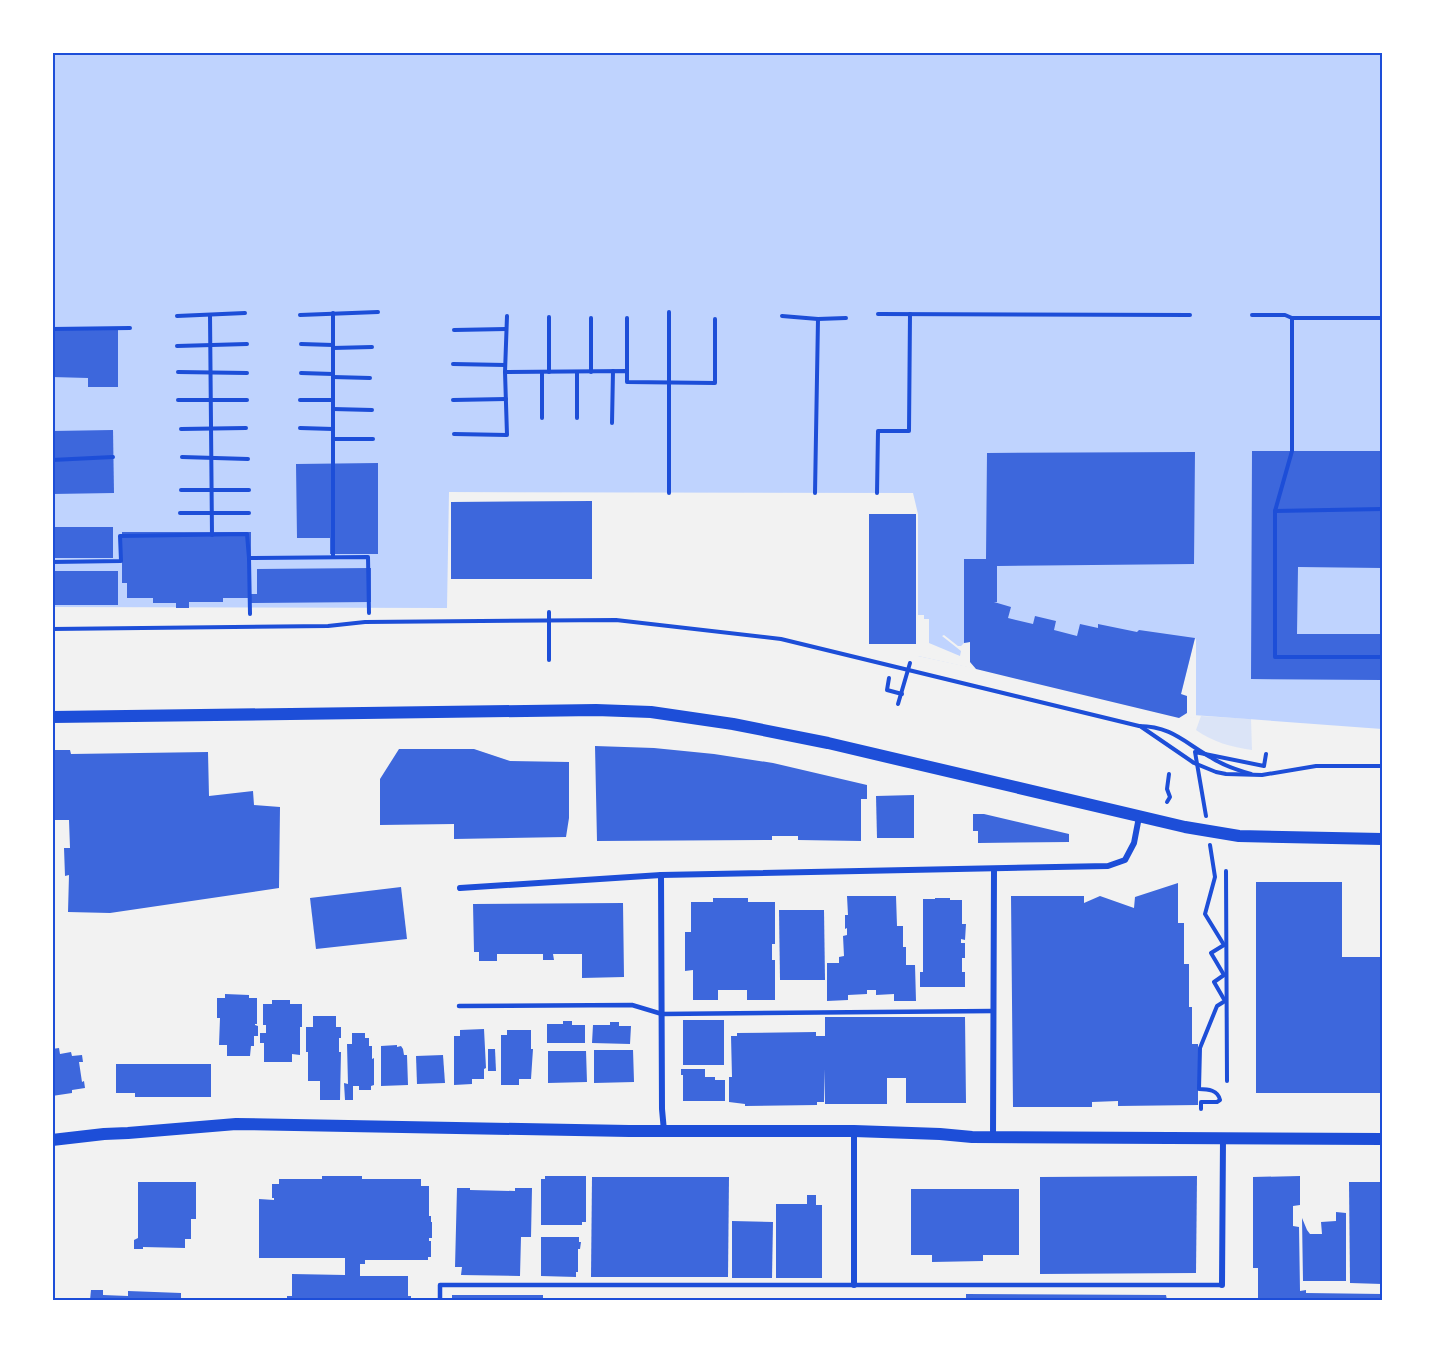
<svg xmlns="http://www.w3.org/2000/svg" width="1435" height="1353" viewBox="0 0 1435 1353" font-family="'Open Sans',sans-serif">
<style>
.green{fill:#dbe4f7}
.water{fill:#bfd3fe}
.pier{fill:#f2f2f2}
.building{fill:#3d67dc}
.lines{fill:none;stroke-linecap:round;stroke-linejoin:round}
.path{stroke:#1d4ed8;stroke-width:4}
.service{stroke:#1d4ed8;stroke-width:4.5}
.minor{stroke:#1d4ed8;stroke-width:6}
.secondary{stroke:#1d4ed8;stroke-width:12}
.neatline{fill:none;stroke:#1d4ed8;stroke-width:2}
</style>
<rect width="100%" height="100%" fill="#f2f2f2"/>
<path class="green" d="M1201 716 1251 719 1252 750C1231 747 1213 742 1196 730Z"/>
<path class="water" d="M53 53H1382V729L1193 715 918 656V514L913 493 449 492 447 608 53 607Z"/>
<g class="pier">
<path d="M918 615H924V619H929V643L960 656 961 651 942 636 944 635 958 646H961L964 643 970 642 976 669 918 656Z"/>
<path d="M1195 638 1196 640V718L1182 716 1181 694Z"/>
</g>
<g class="building">
<path d="M118 329V387H88V378L52 377V330Z"/>
<path d="M113 430 114 493 52 494V431Z"/>
<path d="M1252 451H1382V568L1298 567 1297 634H1382V680L1251 679Z"/>
<path d="M1195 452 1194 564 997 566V602H994L1011 607 1008 618 1033 624 1035 616 1056 621 1054 630 1077 636 1080 624 1098 628V624L1137 632 1139 630 1195 638 1181 694 1187 696V713L1179 718 976 669 970 662V642L964 643V559H986L987 453Z"/>
<path d="M378 463V554H330V538H297L296 464Z"/>
<path d="M592 501V579H451V502Z"/>
<rect x="869" y="514" width="47" height="130"/>
<rect x="52" y="527" width="61" height="31"/>
<path d="M122 532H251V594H257V569L371 568V602L251 603V598H223V602H189V608H176V603H153V598H127V583H122Z"/>
<rect x="52" y="571" width="66" height="34"/>
<path d="M595 746 654 748 714 754 773 763 867 785V799H861V841L798 840V836H772V840L597 841Z"/>
<path d="M399 749H474L510 761 569 762V818L566 837 454 839V824L380 825V779Z"/>
<path d="M52 750H70L71 754 208 752 209 796 253 791 254 805 280 807 279 888 110 913 68 912 69 875 65 876 64 848H70L69 820H52Z"/>
<path d="M914 795V838H877L876 796Z"/>
<path d="M973 814H984L1069 834V842L978 843V831H973Z"/>
<path d="M1256 882H1342V957H1382V1093H1256Z"/>
<path d="M1178 883V923H1184V964H1189V1007H1192V1044H1198V1105L1118 1106V1101L1092 1102V1107H1013L1011 896H1084V903L1100 896 1134 908 1135 897Z"/>
<path d="M401 887 407 939 316 949 310 898Z"/>
<path d="M847 896H896L897 926H903V947H906V965H915L916 1001H894V994L876 995V990H867V994L848 995V1000L827 1001V963H839V957L844 956 843 936 847 935V928L845 929V915H848Z"/>
<path d="M713 898H748V902H775V944H772V960H775V1000H747V990H718V1000H693V970L685 971V932H691V902H713Z"/>
<path d="M935 898H950V900H962V924H966L965 940 961 939V943H965V958H962V972H965V987H920V972H923V899H935Z"/>
<path d="M623 903 624 977 582 978V954H553L554 960H543V954H497V961H479V952H474L473 904Z"/>
<path d="M779 910H824L825 980H780Z"/>
<path d="M225 994 249 995V998H257V1024H255V1025L258 1026V1036H254V1046H251L250 1056H227V1045H219L220 1018H217V998H225Z"/>
<path d="M272 1000H290V1004H302V1027H300V1055L292 1054V1062H264V1043H260V1033H266V1025H263V1004H272Z"/>
<path d="M313 1016H336V1027H341V1038H339V1052H341L340 1100H320V1081H308V1052H306V1027H313Z"/>
<path d="M825 1017H965L966 1103H906V1078H887V1104H825V1069L824 1102H817V1105L745 1106V1104L729 1102V1077H732L731 1036H737V1033L816 1032V1036H825Z"/>
<rect x="683" y="1020" width="41" height="45"/>
<path d="M563 1021H572V1025H585V1043H547V1024H563Z"/>
<path d="M610 1022H619V1026H631L630 1044 592 1043 593 1025H610Z"/>
<path d="M484 1029 486 1068 484 1069V1079H472V1084L454 1085V1036H460V1030Z"/>
<path d="M507 1030H531V1049H533L531 1079H519V1085H501V1035H507Z"/>
<path d="M352 1033H365V1038H369V1046H372V1059L374 1058V1085L371 1086V1090H359V1086H353V1100H345L344 1083 348 1084 347 1044H352Z"/>
<path d="M397 1045V1047L401 1046 403 1049 404 1055H407L408 1085 381 1086V1046Z"/>
<path d="M59 1048 60 1054 71 1052 72 1056 82 1055 83 1062H79L82 1082 84 1081 85 1088 72 1090V1093L52 1096V1049Z"/>
<path d="M488 1049H495L496 1071H488Z"/>
<path d="M594 1050H633L634 1082 594 1083Z"/>
<path d="M548 1051H586L587 1082 548 1083Z"/>
<path d="M443 1055 445 1083 417 1084 416 1056Z"/>
<path d="M116 1064H211V1097H135V1093H116Z"/>
<path d="M681 1069H705V1077H715V1080H725V1101H683V1075H681Z"/>
<path d="M322 1176H362V1179H421V1186H429V1216H431V1222H432V1238H429V1241H431V1257H428V1260H365V1264H360V1276H408V1296H411V1300H287V1296H292V1274L345 1275V1258H259V1199L274 1200V1198H272V1184H279V1179H322Z"/>
<path d="M545 1176H586V1222H582V1225H541V1179H545Z"/>
<path d="M1197 1176 1196 1273 1040 1274V1177Z"/>
<path d="M1300 1176V1205L1293 1206V1226L1299 1227 1300 1291 1306 1290V1293L1382 1294V1300H1258V1268H1253V1177Z"/>
<path d="M592 1177H729L728 1277H591Z"/>
<path d="M138 1182H196V1219H191V1239H185V1248L143 1247V1249H134V1240L138 1238Z"/>
<path d="M1349 1182H1382V1284L1350 1283Z"/>
<path d="M457 1188H470V1190L515 1191V1188H532L531 1237H521L520 1276 461 1275 462 1267H455Z"/>
<path d="M911 1189H1019V1255H983V1261L932 1262V1255H911Z"/>
<path d="M807 1195H816V1205H822V1278H776V1204H807Z"/>
<path d="M1336 1212 1346 1213V1281H1303L1302 1218 1307 1230 1310 1234H1322L1321 1222 1336 1221Z"/>
<path d="M732 1221 773 1222 772 1278H732Z"/>
<path d="M541 1237H579V1242H581L580 1249H578V1272H576V1277L541 1276Z"/>
<path d="M91 1290H103V1295L128 1296V1291L181 1293V1300H90Z"/>
<path d="M966 1294 1166 1295 1167 1300H966Z"/>
<rect x="452" y="1295" width="91" height="5"/>
<rect x="545" y="1298" width="93" height="2"/>
</g>
<g class="lines">
<g class="path">
<path d="M333 313V557"/>
<path d="M878 314 1190 315"/>
<path d="M210 315 212 535"/>
<path d="M300 315 378 312"/>
<path d="M1252 315H1285L1292 318"/>
<path d="M177 316 245 313"/>
<path d="M782 316 818 319 846 318"/>
<path d="M591 318V372"/>
<path d="M627 318V371"/>
<path d="M1382 318H1292V451L1275 511V657H1382"/>
<path d="M52 329 130 328"/>
<path d="M454 330 506 329"/>
<path d="M301 344 333 345"/>
<path d="M177 346 247 344"/>
<path d="M333 348 372 347"/>
<path d="M453 364 505 365"/>
<path d="M178 372 247 373"/>
<path d="M505 372 627 371V382L715 383V319"/>
<path d="M542 372V418"/>
<path d="M549 372V317"/>
<path d="M577 372V418"/>
<path d="M301 373 333 374"/>
<path d="M333 377 370 378"/>
<path d="M178 400H247"/>
<path d="M300 400H333"/>
<path d="M453 400 506 399"/>
<path d="M333 409 372 410"/>
<path d="M612 423 613 371"/>
<path d="M300 428 333 429"/>
<path d="M181 429 246 428"/>
<path d="M454 434 507 435 505 372 507 316"/>
<path d="M333 439H373"/>
<path d="M182 457 248 459"/>
<path d="M52 460 113 457"/>
<path d="M181 490H249"/>
<path d="M669 493V312"/>
<path d="M815 493 818 319"/>
<path d="M877 493 878 431H909L910 314"/>
<path d="M1275 511 1382 509"/>
<path d="M180 513H249"/>
<path d="M249 558 250 614"/>
<path d="M52 562 121 561 120 536 247 534 249 558 368 557 369 613"/>
<path d="M549 612V660"/>
<path d="M52 629 328 626 365 622 616 620 781 639 1139 726C1172 726 1186 744 1212 758 1224 766 1237 770 1251 774"/>
<path d="M889 678 887 690 902 694"/>
<path d="M898 704 910 663"/>
<path d="M1140 726 1194 763 1216 772 1226 774 1262 775 1316 766H1382"/>
<path d="M1167 802 1170 797 1167 789 1169 774"/>
<path d="M1206 816 1195 752 1264 766 1266 754"/>
<path d="M1226 871 1227 1081"/>
<path d="M1201 1109V1102H1217L1220 1100C1218 1090 1208 1089 1199 1089L1200 1048 1217 1006 1225 1001 1214 982 1224 975 1211 953 1224 945 1205 914 1215 877 1210 845"/>
</g>
<g class="service">
<path d="M459 1006 632 1005 662 1014 993 1011"/>
<path d="M440 1300V1285H1222"/>
</g>
<g class="minor">
<path d="M661 875 662 1109 664 1131"/>
<path d="M460 888 661 875 1108 866 1125 860 1134 843 1139 817"/>
<path d="M993 1137 994 869"/>
<path d="M854 1285V1131"/>
<path d="M1222 1285 1223 1139"/>
</g>
<g class="secondary">
<path d="M52 717 596 710 651 712 733 724 828 743 1185 827 1239 836 1382 839"/>
<path d="M52 1140 104 1134 128 1133 236 1124 629 1131H854L940 1134 972 1137 1382 1139"/>
</g>
</g>
<rect width="1435" height="1353" fill="none" stroke="#ffffff" stroke-width="108"/>
<rect x="54" y="54" width="1327" height="1245" class="neatline"/>
</svg>
